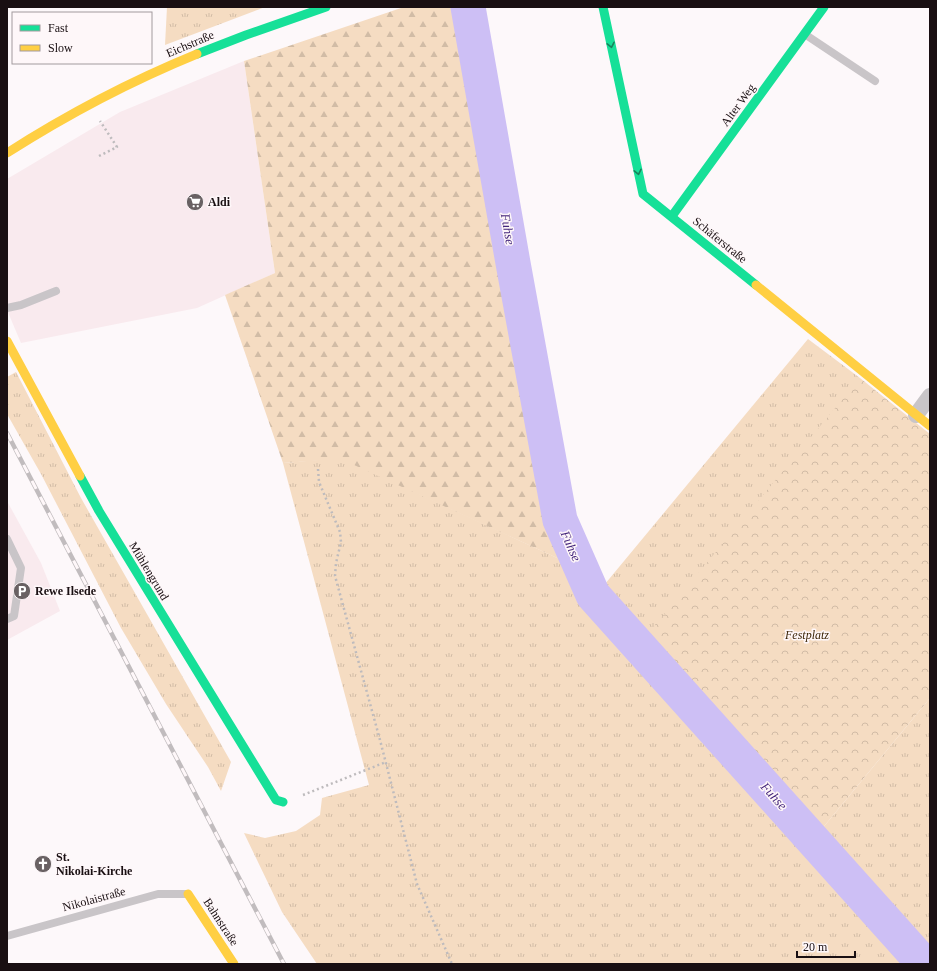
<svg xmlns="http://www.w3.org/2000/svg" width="937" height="971" viewBox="0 0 937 971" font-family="Georgia,serif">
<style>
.built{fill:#f9eaee}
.grass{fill:url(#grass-tufts)}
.forest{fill:url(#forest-firs)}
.park{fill:url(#park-crowns)}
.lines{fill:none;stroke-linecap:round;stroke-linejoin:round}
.river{stroke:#cdbff5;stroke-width:35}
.path{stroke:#bebbbd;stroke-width:2.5;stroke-dasharray:2 3;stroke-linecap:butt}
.lane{stroke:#c9c5c8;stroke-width:8}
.street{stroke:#c9c5c8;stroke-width:16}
.fast{stroke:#16e098;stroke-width:9}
.slow{stroke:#ffcf43;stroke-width:9}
.rail-casing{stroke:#c1bcbe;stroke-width:4.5}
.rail{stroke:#fef7f9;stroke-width:3;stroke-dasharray:9;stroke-linecap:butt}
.oneway{stroke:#17825c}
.labels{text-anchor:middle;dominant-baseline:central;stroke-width:3;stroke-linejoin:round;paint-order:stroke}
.street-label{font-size:12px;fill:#190f12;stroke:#fef7f9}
.poi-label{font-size:12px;font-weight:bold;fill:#190f12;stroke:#fef7f9;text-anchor:start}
.park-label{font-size:12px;font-style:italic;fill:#3c2507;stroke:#fef7f9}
.water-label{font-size:13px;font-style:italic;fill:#43257b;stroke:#fef7f9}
</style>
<defs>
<pattern id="grass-tufts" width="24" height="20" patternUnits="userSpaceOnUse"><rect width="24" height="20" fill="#f5dcc2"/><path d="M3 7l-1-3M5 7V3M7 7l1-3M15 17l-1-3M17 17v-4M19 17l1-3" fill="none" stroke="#d1bca6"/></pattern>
<pattern id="forest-firs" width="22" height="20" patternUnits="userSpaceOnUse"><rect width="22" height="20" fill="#f5dcc2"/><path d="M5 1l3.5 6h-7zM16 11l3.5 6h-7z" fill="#d1bca6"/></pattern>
<pattern id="park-crowns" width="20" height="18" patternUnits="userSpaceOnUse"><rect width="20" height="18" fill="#f5dcc2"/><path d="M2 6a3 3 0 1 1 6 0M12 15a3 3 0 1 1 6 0" fill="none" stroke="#d1bca6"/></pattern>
</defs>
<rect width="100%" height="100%" fill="#fdf8fa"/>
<g class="built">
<path d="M244 61 275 273 197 308 21 343 7 310V179L120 112Z"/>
<path d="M7 501 41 563 60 611 7 640Z"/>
</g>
<g class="grass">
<path d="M167 7H265L165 45Z"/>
<path d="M808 339 860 378 821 830 930 698V964H317L282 912 244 833 265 838 296 831 320 815 322 798 369 785 283 463 341 458 592 574 600 590Z"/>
<path d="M16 372 81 498 231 762 221 791 208 767 166 704 121 628 41 474 7 414V377Z"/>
</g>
<path class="forest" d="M404 7H473L569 520 592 574 341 459 283 463 225 295 275 273 244 61Z"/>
<path class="park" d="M860 378 930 434V698L821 830 643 640Z"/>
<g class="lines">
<path class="river" d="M468 7 513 263 560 520 593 595 924 964"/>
<g class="path">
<path d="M99 156 117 147 100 121"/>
<path d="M318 469 319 482 340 532 341 542 336 563 335 576 380 740 417 884 452 964"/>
<path d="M303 795 386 762"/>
</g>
<g class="lane">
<path d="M806 35 875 81"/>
<path d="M7 308 21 305 56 291"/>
<path d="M7 539 21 568 14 616 7 619"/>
<path d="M7 936 158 894H187"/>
</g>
<path class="street" d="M916 415 930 396"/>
<g class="fast">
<path d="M603 7 643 194 756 285"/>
<path d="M197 54 246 35 326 7"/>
<path d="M672 216 824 7"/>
<path d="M80 476 99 511 276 800 283 802"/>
</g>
<g class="slow">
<path d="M7 153C68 114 131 81 197 54"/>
<path d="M756 285 930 426"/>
<path d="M7 341 80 476"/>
<path d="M188 894 234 964"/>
</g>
<defs>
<path id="rail" d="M7 433 284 964"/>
</defs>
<use href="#rail" class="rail-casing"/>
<use href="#rail" class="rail"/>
</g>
<defs><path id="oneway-chevron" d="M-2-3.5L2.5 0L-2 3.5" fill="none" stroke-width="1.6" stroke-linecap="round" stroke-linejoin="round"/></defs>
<g class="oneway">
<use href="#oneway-chevron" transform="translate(611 45) rotate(78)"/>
<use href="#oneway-chevron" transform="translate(638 172) rotate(78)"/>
</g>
<defs>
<symbol id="supermarket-disc" viewBox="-11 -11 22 22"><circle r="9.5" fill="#696163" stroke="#fef7f9"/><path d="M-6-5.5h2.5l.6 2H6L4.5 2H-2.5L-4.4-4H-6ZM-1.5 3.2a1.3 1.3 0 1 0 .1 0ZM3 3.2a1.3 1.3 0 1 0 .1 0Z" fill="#fff"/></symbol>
<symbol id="parking-disc" viewBox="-11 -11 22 22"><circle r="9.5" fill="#696163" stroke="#fef7f9"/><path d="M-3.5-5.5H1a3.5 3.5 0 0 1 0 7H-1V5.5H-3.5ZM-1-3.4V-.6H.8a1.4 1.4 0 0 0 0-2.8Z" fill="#fff"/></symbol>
<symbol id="church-disc" viewBox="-11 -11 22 22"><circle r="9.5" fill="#696163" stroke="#fef7f9"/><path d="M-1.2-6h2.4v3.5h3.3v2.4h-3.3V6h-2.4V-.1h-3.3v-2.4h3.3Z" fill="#fff"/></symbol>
</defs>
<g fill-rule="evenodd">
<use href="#supermarket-disc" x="185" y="192" width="20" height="20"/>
<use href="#parking-disc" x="12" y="581" width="20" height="20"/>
<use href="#church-disc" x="33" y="854" width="20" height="20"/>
</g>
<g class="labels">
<g class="street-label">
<text transform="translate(190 44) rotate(-23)">Eichstraße</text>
<text transform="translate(738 105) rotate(-54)">Alter Weg</text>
<text transform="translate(720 240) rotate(39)">Schäferstraße</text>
<text transform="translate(149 571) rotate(59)">Mühlengrund</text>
<text transform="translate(94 899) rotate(-15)">Nikolaistraße</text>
<text transform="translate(221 922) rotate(57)">Bahnstraße</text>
</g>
<g class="poi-label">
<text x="208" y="202">Aldi</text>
<text x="35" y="591">Rewe Ilsede</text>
<text x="56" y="857">St.<tspan x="56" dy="14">Nikolai-Kirche</tspan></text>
</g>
<g class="park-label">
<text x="807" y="635">Festplatz</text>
</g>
<g class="water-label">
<text transform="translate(508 229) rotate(80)">Fuhse</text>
<text transform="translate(571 546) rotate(66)">Fuhse</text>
<text transform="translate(774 796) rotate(48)">Fuhse</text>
</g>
</g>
<rect width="937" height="971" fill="none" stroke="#190f12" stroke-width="16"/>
<rect x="12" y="12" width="140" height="52" fill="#fef7f9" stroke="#a29a9d"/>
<rect x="20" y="25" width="20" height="6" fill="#16e098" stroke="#a29a9d"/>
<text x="48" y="32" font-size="12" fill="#190f12">Fast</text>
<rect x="20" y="45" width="20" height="6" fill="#ffcf43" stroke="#a29a9d"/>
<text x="48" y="52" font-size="12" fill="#190f12">Slow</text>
<path d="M797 951v6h58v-6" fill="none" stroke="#190f12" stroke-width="2"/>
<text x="803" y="951" font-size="12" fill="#190f12" stroke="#fef7f9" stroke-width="3" paint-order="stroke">20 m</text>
</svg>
